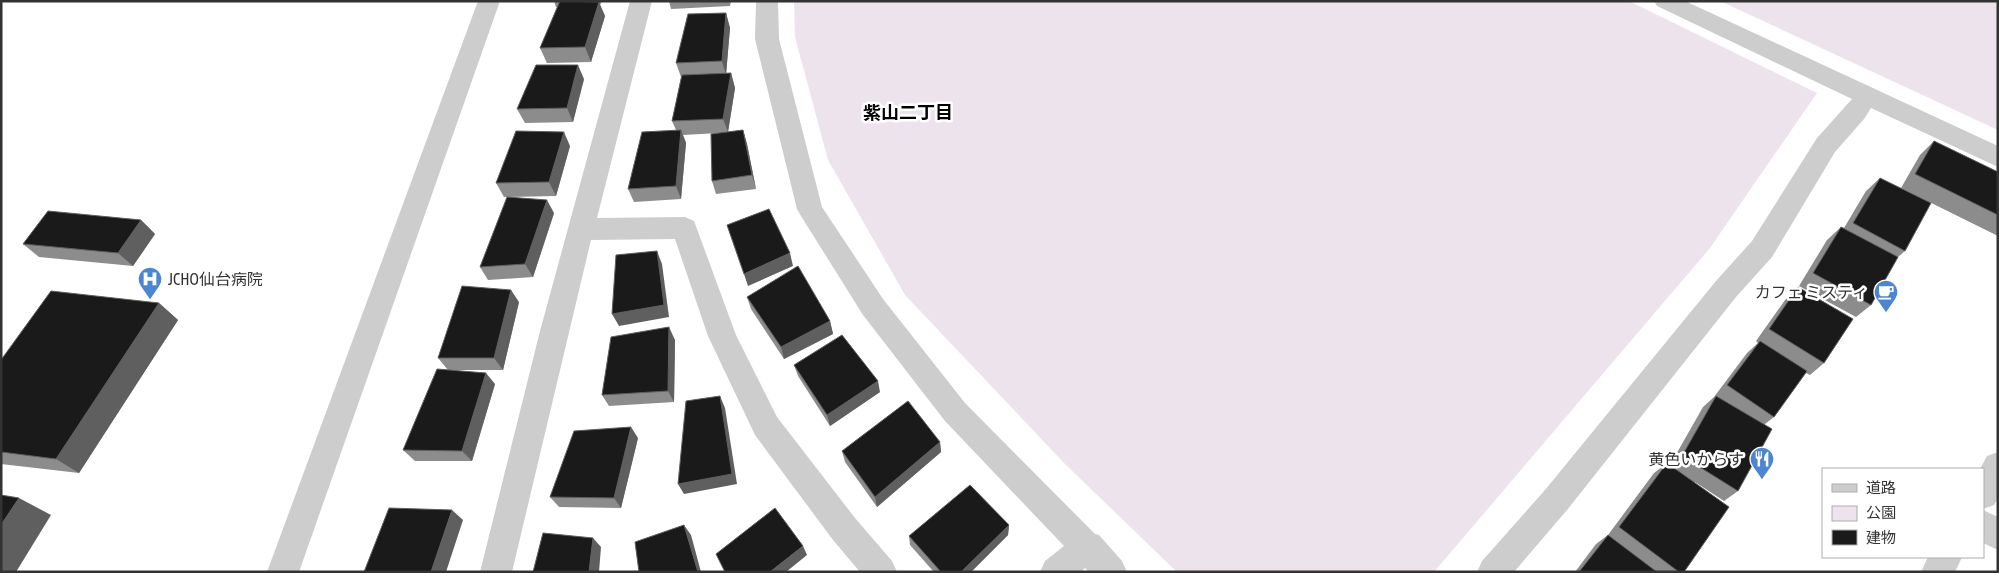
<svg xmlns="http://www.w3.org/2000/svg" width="1999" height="573" viewBox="0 0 1999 573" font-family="'Asap Condensed','Noto Sans JP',sans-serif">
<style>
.green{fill:#ede3ec}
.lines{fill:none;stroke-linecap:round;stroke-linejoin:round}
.minor{fill:#cdcdcd;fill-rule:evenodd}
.wall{fill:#8c8c8c}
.shaded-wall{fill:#5f5f5f}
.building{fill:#1a1a1a;stroke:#5f5f5f}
.labels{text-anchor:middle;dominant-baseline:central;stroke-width:5;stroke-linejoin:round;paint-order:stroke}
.poi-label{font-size:16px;fill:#333;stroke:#fff;text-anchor:end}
.neighbourhood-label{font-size:18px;font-weight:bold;fill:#000;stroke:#fff}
</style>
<rect width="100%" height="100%" fill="#fff"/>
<g class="green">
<path d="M794 1H1629L1817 93 1710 248 1434 572H1177L1065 464 905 295 828 160 795 37Z"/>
<path d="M1720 1H1998V130Z"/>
</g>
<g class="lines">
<g class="minor">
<path d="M478 1H500L299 572H267Z"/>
<path d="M630 1H652L597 218 685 217 694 221 736 335 777 417 855 518 892 561 897 572H860L833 540 755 435 708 336 675 239 591 240 512 572H480L540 331Z"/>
<path d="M756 1H778L779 39 822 207 883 299 965 403 1095 534 1099 535 1122 561 1127 572H1089L1085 568 1081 572H1040L1045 561 1064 546 945 421 863 315 801 216 797 209 755 39Z"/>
<path d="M1654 1H1685L1998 146V167L1871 108 1864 119 1835 152 1772 257 1736 297 1567 510 1514 572H1477L1482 561 1545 490 1716 281 1752 241 1817 138 1852 99 1657 6Z"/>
<path d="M1998 452V498L1994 505 1983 509V469H1980L1987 456Z"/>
<path d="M1983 510 1998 517V550L1983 543Z"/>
<path d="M1928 557H1962L1955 572H1921Z"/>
</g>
</g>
<g class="wall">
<path d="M554 1H602L600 5 605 16 591 62 547 63 540 48 557 7H556Z"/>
<path d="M669 1H731L730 6 671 9Z"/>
<path d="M726 13 730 28 726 74 731 73 735 88 728 132 743 130 747 144 756 189 716 194 712 181 719 133 683 135 686 143 681 199 634 202 628 189 676 130 672 121 681 77 676 63Z"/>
<path d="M584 79 573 122 525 123 517 109Z"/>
<path d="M1934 141 1998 172V236L1901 188 1920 155Z"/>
<path d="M570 146 556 196 504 197 496 183Z"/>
<path d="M1880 178 1905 251 1898 257 1871 305 1856 317 1799 286 1827 240 1841 227 1844 228 1866 191Z"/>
<path d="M554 213 533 277 488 280 480 267Z"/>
<path d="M141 220 155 234 133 266 39 257 23 244Z"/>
<path d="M1798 287 1824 363 1810 375 1806 373 1774 417 1765 424 1738 491 1724 501 1695 482 1684 572H1575L1596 544 1608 535 1654 473 1667 463 1670 465 1703 407 1714 397 1747 353 1758 343 1756 341 1785 300Z"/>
<path d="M747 297 830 321 833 334 784 359 751 309Z"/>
<path d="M519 302 503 370H453L495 384 472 461H415L403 450 448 370 438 358Z"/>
<path d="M159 303 178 320 79 473 1 464V360Z"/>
<path d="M675 340 674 402 609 406 602 395Z"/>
<path d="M794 365 880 392 830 426 798 376Z"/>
<path d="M638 438 621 508 559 507 550 497Z"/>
<path d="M940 442 941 452 877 507 845 462 842 451Z"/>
<path d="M1009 525 1008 535 971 572H934L910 545 909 536Z"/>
</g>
<g class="shaded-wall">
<path d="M599 2 605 16 591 62 585 47Z"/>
<path d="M726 13 730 28 726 75 722 61Z"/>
<path d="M578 65 584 79 573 122 567 108Z"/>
<path d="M731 73 735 88 728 132 723 119Z"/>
<path d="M681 130 686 143 681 199 676 186Z"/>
<path d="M743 130 747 144 756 189 752 175Z"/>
<path d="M564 132 570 146 556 196 549 182Z"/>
<path d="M547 200 554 213 533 277 525 264Z"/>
<path d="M141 220 155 234 133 266 118 253Z"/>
<path d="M657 251 662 264 669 317 619 326 612 314Z"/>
<path d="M790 253 793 266 748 286 744 274Z"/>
<path d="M511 290 519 302 503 370 494 358Z"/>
<path d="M159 303 178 320 79 473 56 459Z"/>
<path d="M830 321 833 334 784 359 781 347Z"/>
<path d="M669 327 675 340 674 402 668 391Z"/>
<path d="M486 373 495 384 472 461 462 451Z"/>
<path d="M878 381 880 392 830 426 827 415Z"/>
<path d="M720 396 725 408 737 484 684 494 678 484Z"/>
<path d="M631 427 638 438 621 508 614 498Z"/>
<path d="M940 442 941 452 877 507 875 497Z"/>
<path d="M19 498 51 515 16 572H1V525Z"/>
<path d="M452 510 463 520 446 572H431Z"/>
<path d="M684 525 691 535 701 572H698Z"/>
<path d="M1009 525 1008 535 971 572H961Z"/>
<path d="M593 538 601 547 599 572H589Z"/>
<path d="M803 546 807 555 786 572H770Z"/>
</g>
<g class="building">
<path d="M560 1 599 2 585 47 540 48Z"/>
<path d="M726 13 722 61 676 63 688 14Z"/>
<path d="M536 65H578L567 108 517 109Z"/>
<path d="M731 73 723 119 672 121 682 75Z"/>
<path d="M681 130 676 186 628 189 642 132Z"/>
<path d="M743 130 752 175 712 181 711 134Z"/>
<path d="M516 131 564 132 549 182 496 183Z"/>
<path d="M1934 141 1998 172V215L1915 174Z"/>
<path d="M1880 178 1931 203 1905 251 1853 223Z"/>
<path d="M507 197 547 200 525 264 480 267Z"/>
<path d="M769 209 790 253 744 274 727 225Z"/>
<path d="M48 211 141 220 118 253 23 244Z"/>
<path d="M1841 227 1898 257 1871 305 1813 273Z"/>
<path d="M657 251 664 305 612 314 616 255Z"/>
<path d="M798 266 830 321 781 347 747 297Z"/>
<path d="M462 286 511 290 494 358H438Z"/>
<path d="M1798 287 1853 319 1824 363 1769 329Z"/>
<path d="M51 291 159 303 56 459 1 452V360Z"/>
<path d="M669 327 668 391 602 395 611 337Z"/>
<path d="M842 335 878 381 827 415 794 365Z"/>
<path d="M1760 341 1807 371 1774 417 1727 385Z"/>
<path d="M437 369 486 373 462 451 403 450Z"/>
<path d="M720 396 732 474 678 484 686 401Z"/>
<path d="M1716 396 1772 429 1738 491 1682 456Z"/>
<path d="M908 401 940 442 875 497 842 451Z"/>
<path d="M631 427 614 498 550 497 574 431Z"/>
<path d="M1667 463 1729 507 1684 572H1679L1619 527Z"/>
<path d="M970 485 1009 525 961 572H941L909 536Z"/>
<path d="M1 495 19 498 1 525Z"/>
<path d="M389 508 452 510 431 572H364Z"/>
<path d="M775 508 803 546 770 572H725L716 554Z"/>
<path d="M684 525 698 572H639L635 542Z"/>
<path d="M543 533 593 538 589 572H533Z"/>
<path d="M1608 535 1657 572H1579Z"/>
</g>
<defs>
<symbol id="hospital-pin" viewBox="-11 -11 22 30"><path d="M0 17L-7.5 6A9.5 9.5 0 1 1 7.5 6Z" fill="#4c86d2" stroke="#fff"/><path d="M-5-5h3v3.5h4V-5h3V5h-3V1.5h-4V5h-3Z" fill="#fff"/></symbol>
<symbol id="cafe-pin" viewBox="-11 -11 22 30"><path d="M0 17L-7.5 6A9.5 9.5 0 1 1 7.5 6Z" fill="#4c86d2" stroke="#fff"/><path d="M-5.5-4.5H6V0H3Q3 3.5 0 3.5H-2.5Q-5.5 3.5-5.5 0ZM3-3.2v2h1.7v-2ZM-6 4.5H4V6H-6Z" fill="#fff"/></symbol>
<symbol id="restaurant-pin" viewBox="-11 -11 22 30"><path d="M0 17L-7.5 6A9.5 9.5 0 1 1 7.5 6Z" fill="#4c86d2" stroke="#fff"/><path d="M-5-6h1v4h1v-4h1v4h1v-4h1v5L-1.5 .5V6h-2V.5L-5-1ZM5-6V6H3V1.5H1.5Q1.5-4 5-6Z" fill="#fff"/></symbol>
</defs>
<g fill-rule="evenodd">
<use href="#hospital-pin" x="136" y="265" width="28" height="38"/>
<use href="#cafe-pin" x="1872" y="278" width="28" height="38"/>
<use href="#restaurant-pin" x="1748" y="445" width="28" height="38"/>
</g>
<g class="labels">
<g class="poi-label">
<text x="168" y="279" text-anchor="start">JCHO仙台病院</text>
<text x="1868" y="292">カフェ ミスティ</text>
<text x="1744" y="459">黄色いからす</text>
</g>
<g class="neighbourhood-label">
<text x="908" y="112">紫山二丁目</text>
</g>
</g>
<rect width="1999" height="573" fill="none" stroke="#333333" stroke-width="5"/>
<rect x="1822" y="468" width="162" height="90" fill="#ffffff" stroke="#adadad"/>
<rect x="1832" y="484" width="25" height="8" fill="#cdcdcd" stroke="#adadad"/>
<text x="1866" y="493" font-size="15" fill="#333333">道路</text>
<rect x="1832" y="506" width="25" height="15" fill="#ede3ec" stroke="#adadad"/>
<text x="1866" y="518" font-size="15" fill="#333333">公園</text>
<rect x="1832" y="530" width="25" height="15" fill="#1a1a1a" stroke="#adadad"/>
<text x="1866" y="543" font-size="15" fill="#333333">建物</text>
</svg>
